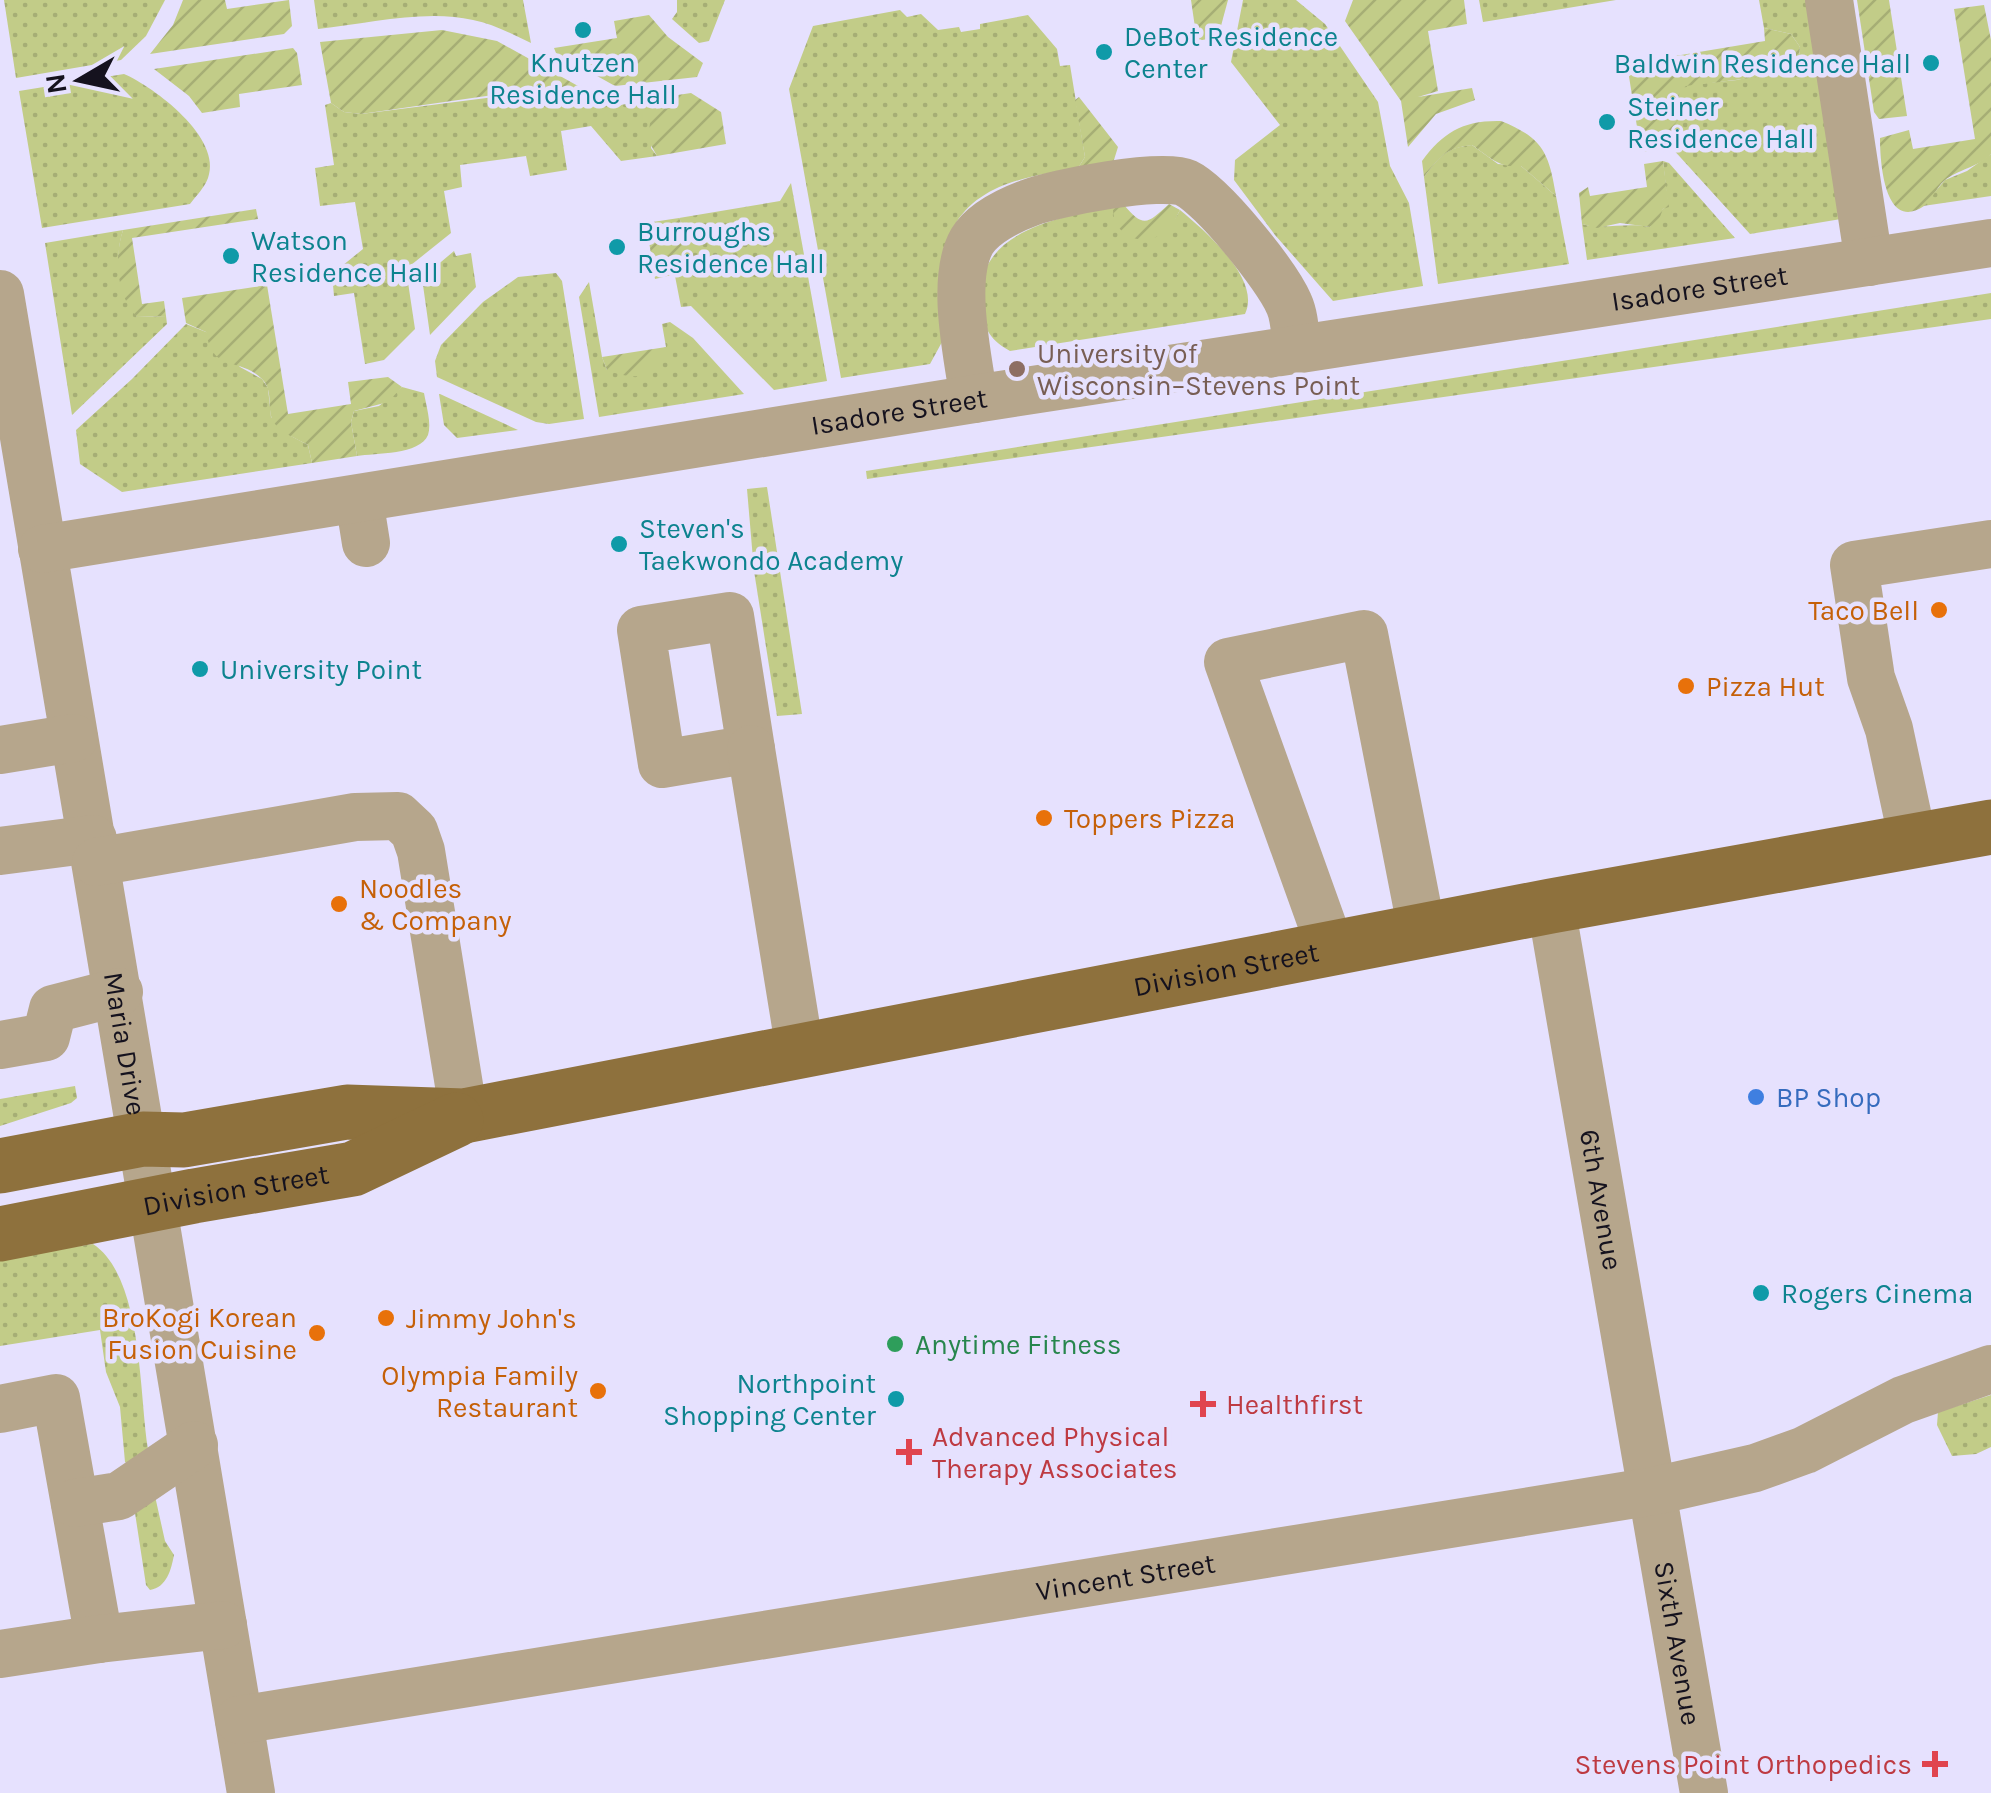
<svg xmlns="http://www.w3.org/2000/svg" width="1991" height="1793" viewBox="0 0 1991 1793" font-family="Karla,sans-serif">
<style>
.grass{fill:url(#grass-dots)}
.garden{fill:url(#garden-furrows)}
.lines{fill:none;stroke-linecap:round;stroke-linejoin:round}
.minor{stroke:#b6a68c;stroke-width:48}
.major{stroke:#8e713d;stroke-width:55}
.culture-dot{fill:#0f9aa8;stroke:#e6e1fe;stroke-width:4}
.education-dot{fill:#8d6e63;stroke:#e6e1fe;stroke-width:4}
.food-dot{fill:#e8710a;stroke:#e6e1fe;stroke-width:4}
.shop-dot{fill:#3f7fe0;stroke:#e6e1fe;stroke-width:4}
.leisure-dot{fill:#2e9e5b;stroke:#e6e1fe;stroke-width:4}
.health-dot{fill:#e0444e;stroke:#e6e1fe;stroke-width:4}
.labels{text-anchor:middle;dominant-baseline:central;stroke-width:9;stroke-linejoin:round;paint-order:stroke}
.culture-label{font-size:28px;fill:#0d838f;stroke:#e6e1fe;text-anchor:start}
.street-label{font-size:28px;fill:#15121e;stroke:#e6e1fe}
.education-label{font-size:28px;fill:#785e54;stroke:#e6e1fe;text-anchor:start}
.food-label{font-size:28px;fill:#c56008;stroke:#e6e1fe;text-anchor:start}
.shop-label{font-size:28px;fill:#366cbe;stroke:#e6e1fe;text-anchor:start}
.leisure-label{font-size:28px;fill:#27864d;stroke:#e6e1fe;text-anchor:start}
.health-label{font-size:28px;fill:#be3a42;stroke:#e6e1fe;text-anchor:start}
</style>
<defs>
<pattern id="grass-dots" width="8" height="8" patternUnits="userSpaceOnUse" patternTransform="scale(2.5)"><rect width="8" height="8" fill="#c2cc88"/><path d="M2 2h.1M6 6h.1" fill="none" stroke="#a6ae75" stroke-width="1.8" stroke-linecap="round"/></pattern>
<pattern id="garden-furrows" width="10" height="10" patternUnits="userSpaceOnUse" patternTransform="scale(2.5)"><rect width="10" height="10" fill="#c2cc88"/><path d="M-1 1l2-2M0 10L10 0M9 11l2-2" fill="none" stroke="#a6ae75"/></pattern>
</defs>
<rect width="100%" height="100%" fill="#e6e1fe"/>
<g class="grass">
<path d="M4 0H165L146 36 121 60 16 78Z"/>
<path d="M314 0H523L531 43C512 34 493 24 473 20 425 9 367 24 318 29Z"/>
<path d="M677 0H725L709 41 699 43 672 19 677 12Z"/>
<path d="M1243 0H1296L1325 24 1378 102 1390 166 1409 203 1423 286 1333 301 1275 235 1234 180 1235 160 1280 125 1231 62Z"/>
<path d="M1479 0H1616L1483 22Z"/>
<path d="M1759 0H1806L1841 219 1750 234 1671 147C1666 132 1674 129 1678 116 1681 107 1678 100 1679 90L1686 85 1737 80 1798 66 1800 47 1791 34 1764 28Z"/>
<path d="M900 10 907 17 921 14 938 30 959 27 961 32 980 29V24L1028 15 1057 49 1060 66 1070 65 1085 157 1078 168C1032 176 978 182 953 228L942 342 930 364 841 378 789 89 813 26Z"/>
<path d="M124 74C154 87 223 138 208 178 205 187 196 196 190 204L42 228 19 91Z"/>
<path d="M549 90 587 91 607 105 615 106 671 96 657 107 651 148 657 156 621 161 591 126 561 131 567 170 530 176 526 156 460 165 462 187 444 191 451 233 406 269 415 329 384 360 365 364 354 293 334 296 332 274 363 249 355 202 320 206 315 168 334 165 325 105 331 103 344 112 361 114Z"/>
<path d="M1472 145 1498 164 1521 166 1556 196 1569 264 1438 284 1424 177C1440 156 1445 148 1472 145Z"/>
<path d="M1991 154V196L1923 206 1945 180 1967 171Z"/>
<path d="M1663 161 1669 163 1735 238 1587 260 1582 224C1604 230 1625 222 1650 227L1663 209 1668 206Z"/>
<path d="M791 183 827 381 774 390 691 306 681 307 675 276 684 272C688 254 688 234 679 218L780 201Z"/>
<path d="M1113 207 1136 238C1160 237 1169 231 1180 210 1204 230 1262 279 1245 314L1010 351C987 338 983 326 981 301 976 230 1061 217 1113 207Z"/>
<path d="M123 230C113 262 121 288 137 317L166 316 167 324 72 415 45 243Z"/>
<path d="M454 251 456 256 471 253 476 287 430 335 422 278Z"/>
<path d="M556 273 562 281 584 419 549 424 536 422 437 377 435 361 441 345 483 302 518 277Z"/>
<path d="M589 282 602 357 607 370 666 347 662 324 670 322 693 338 744 394 599 417 579 297Z"/>
<path d="M1991 293V319L867 479 866 471Z"/>
<path d="M186 324 206 332 240 367 262 379 268 388 271 417 291 436 308 445 312 463 122 492 80 464 76 430 132 379Z"/>
<path d="M402 387 424 393C426 405 432 424 428 435 420 455 375 453 357 456L351 422 354 411 379 406Z"/>
<path d="M439 394H440L518 430 457 438 444 425Z"/>
<path d="M767 487 802 714 777 716 754 571 747 489Z"/>
<path d="M75 1086 77 1098 71 1103 0 1126V1099Z"/>
<path d="M93 1244C143 1277 139 1394 148 1449L134 1469 125 1462 120 1407 106 1372 100 1330 0 1346V1258Z"/>
<path d="M1991 1395V1447L1976 1454 1952 1456 1937 1425 1938 1412Z"/>
<path d="M155 1496 165 1541 174 1555C171 1570 167 1587 150 1590L146 1585 135 1513Z"/>
</g>
<g class="garden">
<path d="M183 0H225L227 9 289 0 292 26 284 34 150 54 173 25Z"/>
<path d="M1191 0H1228L1218 37 1197 41Z"/>
<path d="M1353 0H1464L1467 24 1428 31 1438 91 1418 97 1472 88 1475 100 1436 114 1408 147 1401 101 1345 21Z"/>
<path d="M1857 0H1889L1907 116 1879 119 1874 112Z"/>
<path d="M1984 5 1991 40V154C1977 168 1958 169 1944 181 1936 188 1932 200 1924 206 1884 233 1880 160 1880 138L1909 130 1913 149 1975 139 1954 9Z"/>
<path d="M649 15 668 37 703 63 697 77 615 86 556 53 554 48 617 38 614 21Z"/>
<path d="M1764 28 1791 34 1800 47 1798 66C1785 76 1707 83 1686 86 1674 94 1680 104 1680 117 1672 129 1666 132 1671 147L1641 152 1627 64 1765 41Z"/>
<path d="M442 30 497 41 587 91 507 93 361 114 344 112 331 103 320 42Z"/>
<path d="M293 48 297 53 302 85 239 94 240 107 202 113 189 96 154 69Z"/>
<path d="M691 93 721 112 726 144 657 156 648 140 651 114 671 96Z"/>
<path d="M1079 97 1118 147 1113 163 1078 168 1085 157 1075 100Z"/>
<path d="M1501 121C1543 138 1549 153 1556 196L1521 166C1500 169 1488 156 1472 145 1445 149 1441 155 1424 177L1422 161C1443 132 1464 120 1501 121Z"/>
<path d="M1663 161 1669 207 1663 209 1658 222 1650 227 1620 223 1597 228 1582 224 1579 193 1588 187 1590 196 1647 187 1644 164Z"/>
<path d="M1169 204 1180 210C1176 217 1173 226 1166 231 1144 249 1112 237 1113 207L1124 205C1144 229 1148 223 1169 204Z"/>
<path d="M256 209 258 219 132 238 142 304 164 301 166 316 137 317C116 295 114 257 123 230Z"/>
<path d="M679 218C687 233 690 255 684 272L655 279 646 223Z"/>
<path d="M267 285 288 414 351 404 348 382 388 377 402 387 388 402 354 411 351 422 357 456 312 463 308 445C297 439 282 433 275 424 265 411 275 392 262 379 239 356 213 374 206 332L186 323 182 298Z"/>
<path d="M666 347C655 378 637 382 607 370L602 357Z"/>
</g>
<g class="lines">
<g class="minor">
<path d="M1829 0 1869 262"/>
<path id="s1" d="M0 294 251 1793"/>
<path d="M974 399C968 358 950 279 972 241 983 223 1010 210 1029 203 1054 193 1163 172 1186 183 1213 196 1277 276 1289 304 1295 317 1295 335 1297 349"/>
<path d="M359 499 366 543"/>
<path id="s2" d="M42 549 974 399 1991 243"/>
<path d="M730 616 751 749 662 764 641 630Z"/>
<path d="M751 749 800 1051"/>
<path d="M0 750 74 738"/>
<path d="M1913 841 1889 729 1871 678 1854 565 1991 544"/>
<path d="M0 851 93 839"/>
<path d="M96 862 355 817 398 816 414 831 421 851 464 1116"/>
<path id="s3" d="M1551 906 1704 1793"/>
<path d="M1331 949 1228 662 1364 634 1422 931"/>
<path d="M0 1045 46 1037 53 1009 119 992"/>
<path d="M0 1409 56 1398 99 1639"/>
<path d="M75 1503 119 1496 194 1445"/>
<path d="M0 1654 99 1639 223 1625"/>
<path id="s4" d="M239 1720 1654 1491 1755 1468 1805 1450 1903 1400 1991 1369"/>
</g>
<g class="major">
<path id="s5" d="M0 1166 143 1139 184 1140 347 1112 464 1116 1551 906 1991 827"/>
<path id="s6" d="M0 1234 194 1196 353 1169 456 1120"/>
</g>
</g>
<g class="culture-dot">
<circle cx="583" cy="30" r="10"/>
<circle cx="1104" cy="52" r="10"/>
<circle cx="1931" cy="63" r="10"/>
<circle cx="1607" cy="122" r="10"/>
<circle cx="617" cy="247" r="10"/>
<circle cx="231" cy="256" r="10"/>
<circle cx="619" cy="544" r="10"/>
<circle cx="200" cy="669" r="10"/>
<circle cx="1761" cy="1293" r="10"/>
<circle cx="896" cy="1399" r="10"/>
</g>
<circle class="education-dot" cx="1017" cy="369" r="10"/>
<g class="food-dot">
<circle cx="1939" cy="610" r="10"/>
<circle cx="1686" cy="686" r="10"/>
<circle cx="1044" cy="818" r="10"/>
<circle cx="339" cy="904" r="10"/>
<circle cx="386" cy="1318" r="10"/>
<circle cx="317" cy="1333" r="10"/>
<circle cx="598" cy="1391" r="10"/>
</g>
<circle class="shop-dot" cx="1756" cy="1097" r="10"/>
<circle class="leisure-dot" cx="895" cy="1344" r="10"/>
<g class="health-dot">
<path d="M1198 1389h10v10h10v10h-10v10h-10v-10h-10v-10h10z"/>
<path d="M904 1437h10v10h10v10h-10v10h-10v-10h-10v-10h10z"/>
<path d="M1930 1749h10v10h10v10h-10v10h-10v-10h-10v-10h10z"/>
</g>
<g class="labels">
<g class="culture-label">
<text x="1124" y="36">DeBot Residence<tspan x="1124" dy="32">Center</tspan></text>
<text x="583" y="62" text-anchor="middle">Knutzen<tspan x="583" dy="32">Residence Hall</tspan></text>
<text x="1911" y="63" text-anchor="end">Baldwin Residence Hall</text>
<text x="1627" y="106">Steiner<tspan x="1627" dy="32">Residence Hall</tspan></text>
<text x="637" y="231">Burroughs<tspan x="637" dy="32">Residence Hall</tspan></text>
<text x="251" y="240">Watson<tspan x="251" dy="32">Residence Hall</tspan></text>
<text x="639" y="528">Steven's<tspan x="639" dy="32">Taekwondo Academy</tspan></text>
<text x="220" y="669">University Point</text>
<text x="1781" y="1293">Rogers Cinema</text>
<text x="876" y="1383" text-anchor="end">Northpoint<tspan x="876" dy="32">Shopping Center</tspan></text>
</g>
<g class="street-label">
<text stroke="none"><textPath href="#s2" startOffset="1678">Isadore Street</textPath></text>
<text stroke="none"><textPath href="#s2" startOffset="868">Isadore Street</textPath></text>
<text stroke="none"><textPath href="#s5" startOffset="1245">Division Street</textPath></text>
<text stroke="none"><textPath href="#s1" startOffset="760">Maria Drive</textPath></text>
<text stroke="none"><textPath href="#s6" startOffset="240">Division Street</textPath></text>
<text stroke="none"><textPath href="#s3" startOffset="298">6th Avenue</textPath></text>
<text stroke="none"><textPath href="#s4" startOffset="898">Vincent Street</textPath></text>
<text stroke="none"><textPath href="#s3" startOffset="748">Sixth Avenue</textPath></text>
</g>
<g class="education-label">
<text x="1037" y="353">University of<tspan x="1037" dy="32">Wisconsin–Stevens Point</tspan></text>
</g>
<g class="food-label">
<text x="1919" y="610" text-anchor="end">Taco Bell</text>
<text x="1706" y="686">Pizza Hut</text>
<text x="1064" y="818">Toppers Pizza</text>
<text x="359" y="888">Noodles<tspan x="359" dy="32">&amp; Company</tspan></text>
<text x="297" y="1317" text-anchor="end">BroKogi Korean<tspan x="297" dy="32">Fusion Cuisine</tspan></text>
<text x="406" y="1318">Jimmy John's</text>
<text x="578" y="1375" text-anchor="end">Olympia Family<tspan x="578" dy="32">Restaurant</tspan></text>
</g>
<g class="shop-label">
<text x="1776" y="1097">BP Shop</text>
</g>
<g class="leisure-label">
<text x="915" y="1344">Anytime Fitness</text>
</g>
<g class="health-label">
<text x="1226" y="1404">Healthfirst</text>
<text x="932" y="1436">Advanced Physical<tspan x="932" dy="32">Therapy Associates</tspan></text>
<text x="1912" y="1764" text-anchor="end">Stevens Point Orthopedics</text>
</g>
</g>
<g transform="translate(80 80) rotate(261)" stroke="#e6e1fe" stroke-width="8" paint-order="stroke">
<path d="M0-8L18 38L0 25L-18 38Z" fill="#15121e"/>
<text y="-15" font-size="28" font-weight="bold" text-anchor="middle" fill="#15121e">N</text>
</g>
</svg>
